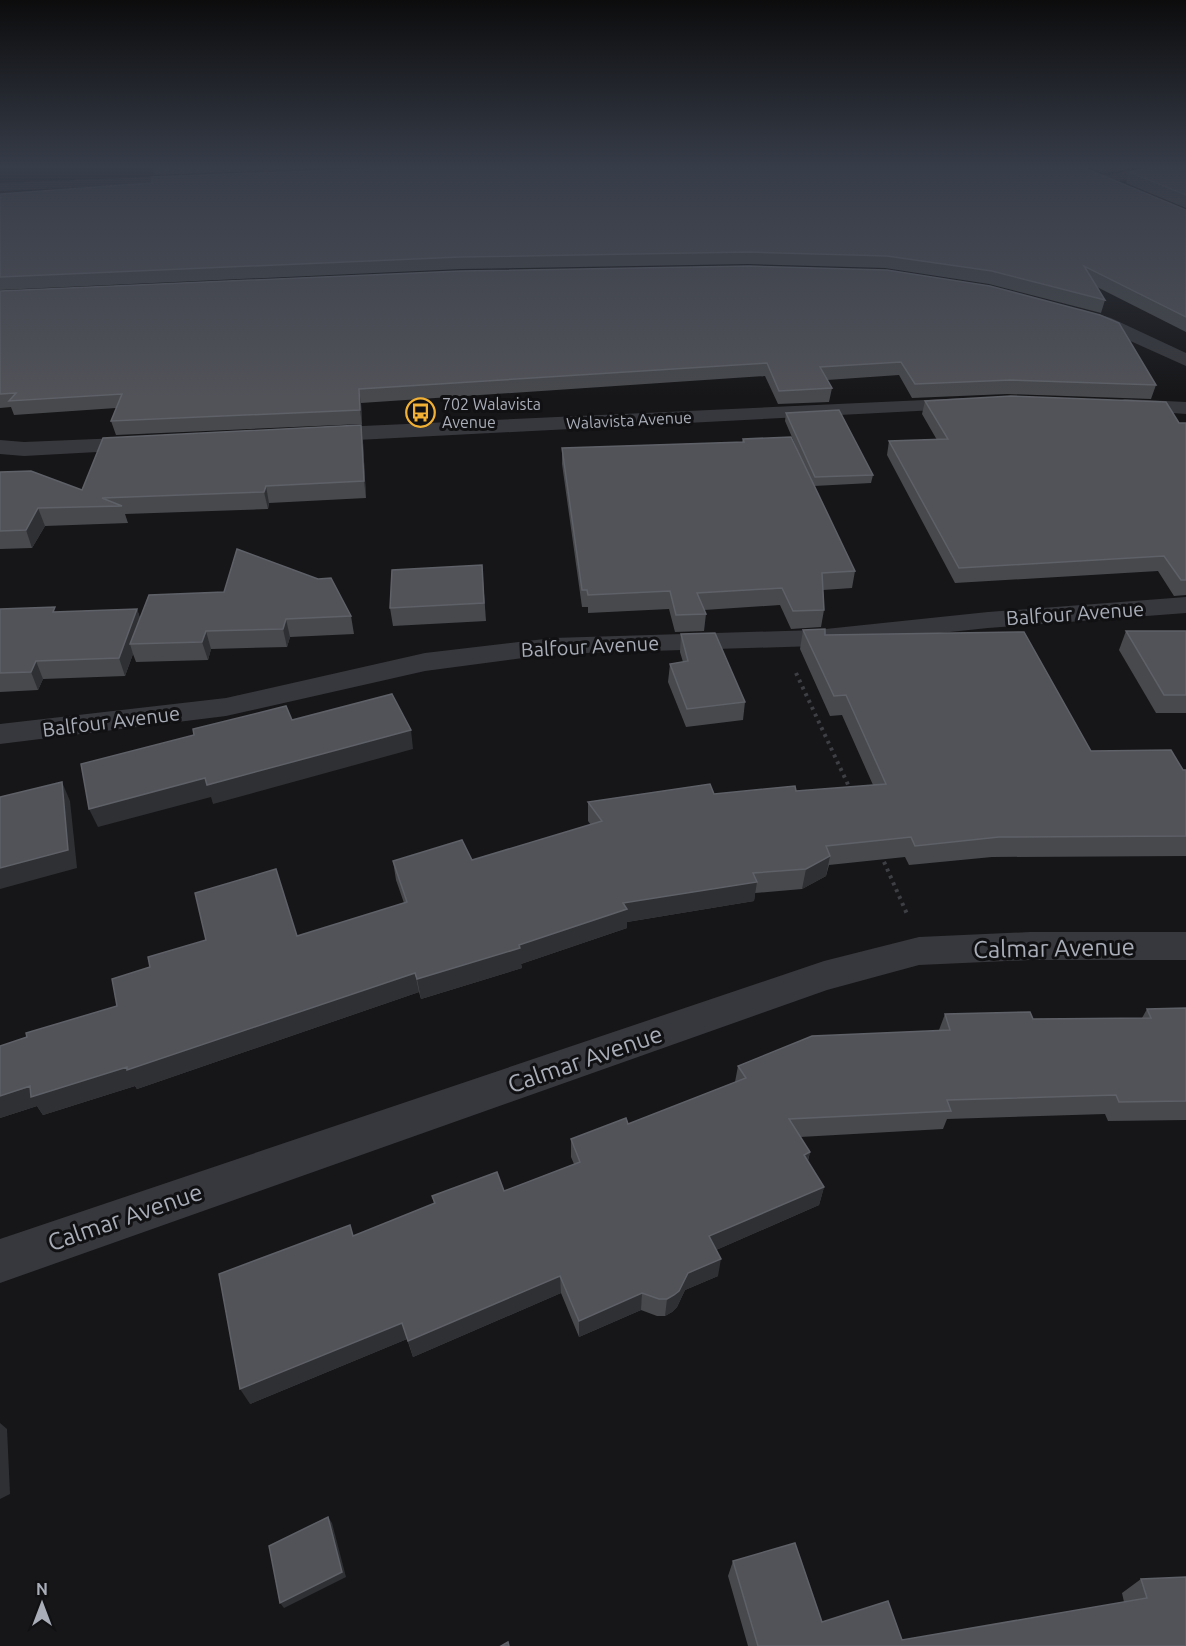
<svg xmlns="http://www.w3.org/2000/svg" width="1186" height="1646" viewBox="0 0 1186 1646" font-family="Ubuntu,sans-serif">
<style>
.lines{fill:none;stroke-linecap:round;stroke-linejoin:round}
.path{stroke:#3d3f44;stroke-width:4;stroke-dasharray:3 4.5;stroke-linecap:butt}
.street{fill:#37383d;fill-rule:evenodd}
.wall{fill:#47494d}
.shaded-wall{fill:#2f3033}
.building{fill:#525359;stroke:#5f6168;stroke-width:1.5}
.labels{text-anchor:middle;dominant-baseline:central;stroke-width:6;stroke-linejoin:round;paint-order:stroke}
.far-poi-label{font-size:16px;fill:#a8adb8;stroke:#111113;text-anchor:start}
.far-street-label{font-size:16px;fill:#a8adb8;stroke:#111113}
.street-label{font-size:20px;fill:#a8adb8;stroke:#111113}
.near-street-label{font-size:24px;fill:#a8adb8;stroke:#111113}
</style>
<rect width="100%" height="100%" fill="#161618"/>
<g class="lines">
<g class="path">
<path d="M796 673 851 791"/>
<path d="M881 855 907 914"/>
</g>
<g class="street">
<path d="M1159 166H1186V170L1101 184 1094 180 1101 176Z"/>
<path d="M196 175 201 176 203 179 201 182 0 191V183Z"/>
<path d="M1080 309 1111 318 1186 353V366L1097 326 1073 319 1071 315 1073 311Z"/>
<path d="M968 398 975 400 978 404 975 408 319 442 311 440 308 435 311 430 319 428Z"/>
<path d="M1125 399 1186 402V414L1118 409 1115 405 1118 401Z"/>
<path d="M144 437 152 439 155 444 152 449 24 456 0 454V440L24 442Z"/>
<path d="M1186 597V613L988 628 816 646 553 654 425 671 226 716 0 744V724L226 698 425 653 553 638 816 630 988 612Z"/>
<path d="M1030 932H1186V960H1030L919 965 827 990 0 1283V1239L824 961 919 937Z"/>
</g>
</g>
<g class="wall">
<path d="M152 166H386L154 175Z"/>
<path d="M626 166H691L662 167Z"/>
<path d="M1084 166H1143L1103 173Z"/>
<path d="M1186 166V208L1126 183 1129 172Z"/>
<path d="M0 194 1186 210V332L1097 287 1105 300 1101 313 989 284 885 268 748 264 461 269 0 290Z"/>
<path d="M460 271 1156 385 1151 399 1007 394 912 398 899 375 827 380 832 388 829 402 778 404 765 376 361 403 362 424 116 435 111 421 116 408 14 415 11 407 0 408V291Z"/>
<path d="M925 401 1179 423H1186V595L1174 596 1158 571 955 583 887 455 889 441 937 440 922 414Z"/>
<path d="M786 413 873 475 871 483 814 486 855 571 852 588 823 590 824 610 821 627 791 629 780 605 704 610 706 614 704 631 675 632 669 609 588 613V607H582L562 464V448L742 442 743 439 804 465 785 421Z"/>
<path d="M361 425 363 442 366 498 269 503 268 509 125 514 128 523 45 526 32 548 0 549V472L82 490Z"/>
<path d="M482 565 486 621 393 626 390 608Z"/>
<path d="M0 609 57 612 137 609 140 618 351 616 354 634 290 637 287 647 211 649 208 660 136 662 133 654 125 676 43 679 38 690 0 692Z"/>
<path d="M803 630 825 635 1091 751 1186 770V856L992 857 909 865 905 857 829 865 826 876 802 889 755 893 754 901 627 922V928L521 964 522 968 421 999 419 992 137 1089 135 1086 43 1115 37 1106 0 1118V1046L117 1006 297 936 404 903 396 880 393 861 472 860 591 825 588 821V802L714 794 796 791 873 785 842 715 830 716 800 649Z"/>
<path d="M1126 631H1186V713H1156L1119 650Z"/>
<path d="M681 634 745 702 743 720 686 727 668 682 670 664 683 662 680 652Z"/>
<path d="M1186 1008V1120L1108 1121 1105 1114 947 1119 943 1129 800 1137 810 1152 808 1161 824 1187 819 1205 716 1250 718 1276 685 1290 677 1307 672 1312 665 1316H657L641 1310 579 1337 561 1293 413 1357 407 1339 250 1404 354 1236 434 1204 432 1196 504 1191 574 1164 571 1157V1139L628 1124 735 1082 738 1066 939 1030 945 1014 1033 1019 1142 1018 1147 1009Z"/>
<path d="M733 1561 822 1622 902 1640 1124 1602 1122 1593 1141 1579 1186 1646H748L728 1576Z"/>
</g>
<g class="shaded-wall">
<path d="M1105 166H1143L1103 173Z"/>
<path d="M359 389 361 403 362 424 360 410Z"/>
<path d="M361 425 363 442 366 498 364 481Z"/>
<path d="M266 486 269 503 268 509 264 492Z"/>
<path d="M38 508 45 526 32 548 26 530Z"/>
<path d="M137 609 143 627 130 644 133 654 125 676 119 658Z"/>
<path d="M286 619 290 637 287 647 283 629Z"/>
<path d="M206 631 211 649 208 660 202 642Z"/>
<path d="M36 661 43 679 38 690 31 672Z"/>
<path d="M411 730 413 749 213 804 211 797 98 827 89 809 205 778Z"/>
<path d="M62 782 70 801 77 868 0 889V868Z"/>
<path d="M830 856 826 876 802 889 806 869Z"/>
<path d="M757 882 754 901 627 922V928L521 964 522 968 421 999 417 979 519 945 623 903Z"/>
<path d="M415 973 419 992 137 1089 135 1086 43 1115 37 1106 0 1118V1096Z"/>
<path d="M810 1152 805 1171 804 1155Z"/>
<path d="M824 1187 819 1205 707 1254 709 1236Z"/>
<path d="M721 1259 718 1276 685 1290 677 1307 672 1312 665 1316 667 1299 688 1273Z"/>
<path d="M560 1276 561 1293 413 1357 408 1341Z"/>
<path d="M642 1293 641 1310 579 1337V1321Z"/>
<path d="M402 1323 407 1339 250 1404 240 1389Z"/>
<path d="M0 1423 7 1429 10 1494 0 1499Z"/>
<path d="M328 1517 332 1523 346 1577 284 1608 280 1603Z"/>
</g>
<g class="building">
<path d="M443 166 663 168 714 166H1080L1186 210V317L1084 266 1105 300 992 271 887 256 749 252 460 257 0 277V194L152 183V177Z"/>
<path d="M1162 166H1186V195L1129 172Z"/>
<path d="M749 266 887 270 990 286 1100 315 1119 323 1156 385 1011 380 915 384 901 362 820 367 832 388 779 391 767 363 359 389 360 410 111 421 122 394 9 401 16 393 0 394V291L460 271Z"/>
<path d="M1011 396 1166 402 1179 423H1186V580H1181L1164 556 959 568 889 441 948 439 925 401Z"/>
<path d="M839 410 873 475 815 477 786 413Z"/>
<path d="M361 425 364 481 266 486 264 492 102 498 122 506 38 508 26 530 0 531V472L31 471 82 490 103 438Z"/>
<path d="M791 437 855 571 822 573 824 610 793 611 782 588 697 593 706 614 676 615 670 591 588 595 587 590H582L562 448 744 442 743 439Z"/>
<path d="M237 549 318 579 331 578 351 616 286 619 283 629 206 631 202 642 130 644 149 595 224 592Z"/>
<path d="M482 565 484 603 390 608 392 570Z"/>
<path d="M55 607 53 612 137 609 119 658 36 661 31 672 0 673V609Z"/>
<path d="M825 629V635L1024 632 1091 751 1171 750 1183 770H1186V836L999 837 915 846 911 837 826 846 830 856 806 869 753 873 757 882 623 903 627 909 519 945 520 948 417 979 415 973 127 1070V1067L31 1097 30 1086 0 1096V1046L27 1037 26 1033 117 1006 112 979 150 967 148 957 206 940 195 893 276 869 297 936 407 902 393 861 462 840 472 860 602 821 588 802 710 784 714 794 795 786 796 791 886 784 846 695 834 696 803 630Z"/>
<path d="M1126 631H1186V695H1164Z"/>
<path d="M715 633 745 702 687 709 670 664 688 661 681 634Z"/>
<path d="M392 694 411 730 207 785 205 778 89 809 81 764 194 735 193 729 286 706 292 720Z"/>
<path d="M62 782 68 850 0 868V797Z"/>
<path d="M1186 1008V1101L1119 1102 1116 1095 947 1100 951 1111 789 1119 810 1152 804 1155 824 1187 709 1236 721 1259 688 1273 679 1291 674 1295 667 1299H659L642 1293 579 1321 560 1276 408 1341 402 1323 240 1389 219 1274 350 1225 353 1236 435 1203 432 1196 497 1172 504 1191 580 1162 571 1139 626 1118 628 1124 746 1078 738 1066 812 1036 950 1030 945 1014 1030 1012 1033 1019 1151 1018 1147 1009Z"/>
<path d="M328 1517 342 1572 280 1603 269 1546Z"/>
<path d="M795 1543 822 1622 888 1601 902 1640 1147 1598 1141 1579 1186 1577V1646H758L733 1561Z"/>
<path d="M508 1642 509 1646H501Z"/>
</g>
<linearGradient id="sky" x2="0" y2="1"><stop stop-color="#0c0c0d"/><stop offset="0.42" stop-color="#363c48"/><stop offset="1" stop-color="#363c48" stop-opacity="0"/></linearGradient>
<rect width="1186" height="397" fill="url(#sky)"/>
<defs>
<symbol id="bus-ring" viewBox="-11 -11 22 22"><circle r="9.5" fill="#111113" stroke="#f2b134" stroke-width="1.5"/><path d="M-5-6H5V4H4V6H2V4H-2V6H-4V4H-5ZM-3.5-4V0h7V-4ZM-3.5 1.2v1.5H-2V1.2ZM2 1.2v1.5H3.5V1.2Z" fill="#f2b134"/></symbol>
</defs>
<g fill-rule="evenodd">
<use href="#bus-ring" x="404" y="396" width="33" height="33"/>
</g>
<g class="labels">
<g class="far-poi-label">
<text x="442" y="404">702 Walavista<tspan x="442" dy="18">Avenue</tspan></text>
</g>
<g class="far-street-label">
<text transform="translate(629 420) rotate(-3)">Walavista Avenue</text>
</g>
<g class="street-label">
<text transform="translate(1075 613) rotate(-4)">Balfour Avenue</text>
<text transform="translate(590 646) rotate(-3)">Balfour Avenue</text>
<text transform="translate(111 721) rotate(-7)">Balfour Avenue</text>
</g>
<g class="near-street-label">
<text transform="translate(1054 948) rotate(-1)">Calmar Avenue</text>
<text transform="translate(585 1059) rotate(-19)">Calmar Avenue</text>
<text transform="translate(125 1217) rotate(-19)">Calmar Avenue</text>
</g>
</g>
<g transform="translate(42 1604)" stroke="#111113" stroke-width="4.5" paint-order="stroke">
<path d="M0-4.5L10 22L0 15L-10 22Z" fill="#a8adb8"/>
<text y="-9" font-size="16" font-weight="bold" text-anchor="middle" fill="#a8adb8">N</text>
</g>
</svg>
